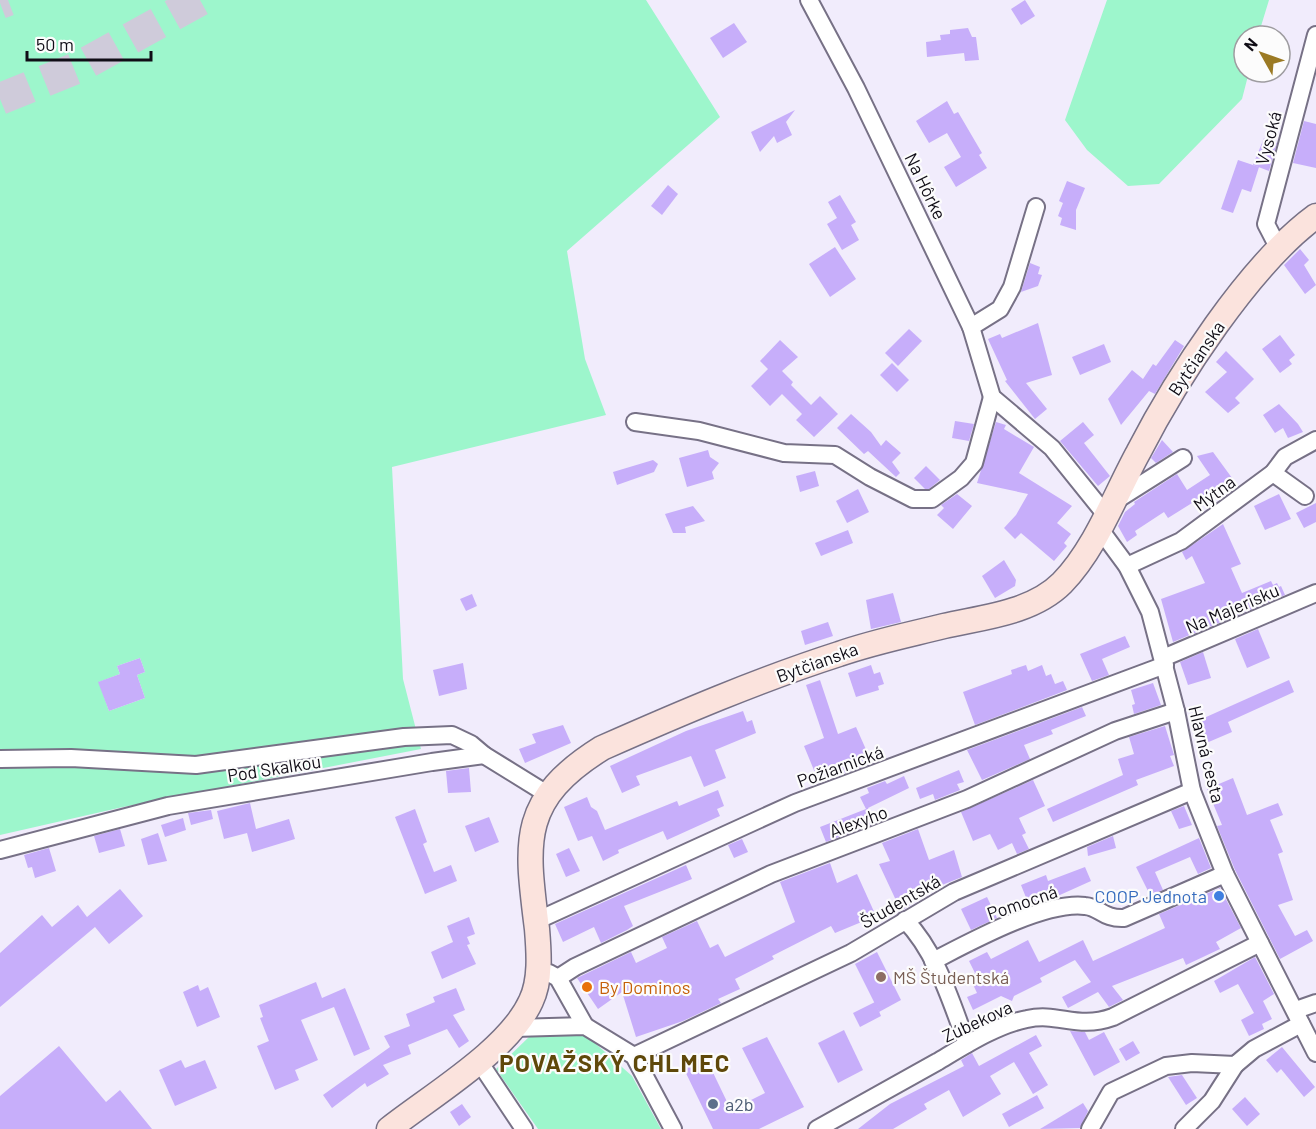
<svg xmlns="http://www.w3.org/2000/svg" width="1316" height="1129" viewBox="0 0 1316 1129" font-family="Barlow,sans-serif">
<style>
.green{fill:#9df6cc;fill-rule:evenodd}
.building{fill:#c7aefa}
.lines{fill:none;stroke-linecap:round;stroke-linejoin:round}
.highway-tunnel{stroke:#cfcbda;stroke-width:32;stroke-dasharray:32 16;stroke-linecap:butt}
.street-casing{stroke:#777186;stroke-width:20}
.secondary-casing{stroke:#777186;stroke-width:27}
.street{stroke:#fff;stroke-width:16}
.secondary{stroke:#fbe3dd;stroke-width:24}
.shop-dot{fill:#3f7fe0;stroke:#fcfcfc;stroke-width:2}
.education-dot{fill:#8d6e63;stroke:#fcfcfc;stroke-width:2}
.food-dot{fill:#e8710a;stroke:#fcfcfc;stroke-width:2}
.service-dot{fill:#5c6f8a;stroke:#fcfcfc;stroke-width:2}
.labels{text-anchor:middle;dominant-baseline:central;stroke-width:4.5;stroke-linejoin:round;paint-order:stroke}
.street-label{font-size:18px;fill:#100d16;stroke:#fcfcfc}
.shop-label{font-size:18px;fill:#366cbe;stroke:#fcfcfc;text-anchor:end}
.education-label{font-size:18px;fill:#785e54;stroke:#fcfcfc;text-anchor:start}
.food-label{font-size:18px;fill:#c56008;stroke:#fcfcfc;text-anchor:start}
.service-label{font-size:18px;fill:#4e5e75;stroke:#fcfcfc;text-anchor:start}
.district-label{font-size:24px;font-weight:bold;letter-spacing:1.5px;fill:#5f480a;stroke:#fcfcfc}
</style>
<rect width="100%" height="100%" fill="#f1ecfc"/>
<g class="green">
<path d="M0 0H646L720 117 567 251 585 359 606 415 392 467 403 679 421 749 123 807 0 835ZM140 658 145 672 137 675 145 698 109 711 99 682 120 674 117 666Z"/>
<path d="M1107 0H1269L1258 36H1244V72H1249L1242 99 1159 184 1128 186 1087 150 1065 120Z"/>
<path d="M530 1036H587L632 1076 661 1129H538L496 1069Z"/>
</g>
<g class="building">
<path d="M1025 0 1035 16 1021 25 1011 9Z"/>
<path d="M734 23 747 42 723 58 710 38Z"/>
<path d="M968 28 972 37H976L979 60 965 61 964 53 927 57 926 42 941 40 940 35 950 34V30Z"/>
<path d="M947 101 954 114 958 112 982 153 979 155 987 168 956 187 944 167 961 157 947 133 929 143 916 121Z"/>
<path d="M795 110 786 122 792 135 777 143 774 136 760 152 751 132Z"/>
<path d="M1304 121 1316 124V168L1293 163Z"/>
<path d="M1264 138 1277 143 1269 171 1253 165Z"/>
<path d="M1238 160 1259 167 1251 192 1242 189 1233 213 1221 209Z"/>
<path d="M1067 181 1085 188 1076 210V230L1060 225 1062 218 1058 216 1063 203 1059 201Z"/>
<path d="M668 185 678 194 662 215 651 206Z"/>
<path d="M840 195 856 222 851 225 859 240 842 250 827 224 837 218 828 202Z"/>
<path d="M835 247 856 279 830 297 809 264Z"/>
<path d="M1300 249 1309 260 1304 265 1316 285 1305 294 1284 265Z"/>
<path d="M1030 263 1040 267 1038 274 1042 275 1038 286 1021 292Z"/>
<path d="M1038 323 1052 375 1026 383 1047 409 1035 419 1005 381 1007 380 988 339 1000 334 1002 338Z"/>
<path d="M909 329 922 341 898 366 885 353Z"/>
<path d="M1280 335 1295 355 1289 360 1292 364 1280 373 1262 349Z"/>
<path d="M780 340 798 357 782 371 793 382 791 385 811 405 820 396 838 414 814 437 796 420 802 414 782 394 770 406 751 386 768 369 760 361Z"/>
<path d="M1175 340 1184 346 1155 394 1149 391 1121 425 1108 399 1132 370 1143 379 1153 364 1156 366Z"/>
<path d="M1104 344 1111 362 1080 375 1072 357Z"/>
<path d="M1226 351 1254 379 1235 398 1240 403 1228 413 1205 392 1227 372 1216 362Z"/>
<path d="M892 363 909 380 897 392 880 375Z"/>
<path d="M1279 404 1298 424 1303 432 1288 438 1283 428 1275 433 1263 415Z"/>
<path d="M851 414 871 432 881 446 886 440 901 453 892 462 900 473 896 477 868 451 864 454 837 428Z"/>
<path d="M955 421 974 424 969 441 952 438Z"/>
<path d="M996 422 1006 425 1004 429 1034 447 1019 473 1072 506 1057 523 1071 534 1064 543 1067 546 1054 561 1021 533 1015 539 1004 528 1016 515 1028 494 977 483Z"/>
<path d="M1083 422 1094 435 1084 443 1110 476 1098 486 1060 441Z"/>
<path d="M1162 440 1173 452 1156 463 1151 458Z"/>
<path d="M708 450 710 457 719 463 712 472 714 479 687 487 679 458Z"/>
<path d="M1213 452 1232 478 1168 518 1164 512 1135 531 1137 535 1127 542 1118 526 1125 512 1135 504 1134 502 1177 474 1187 490 1210 475 1197 456Z"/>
<path d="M653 460 658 464 654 472 617 485 613 472Z"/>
<path d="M926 466 940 480 929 489H925L914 478Z"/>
<path d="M815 471 819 486 800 492 796 476Z"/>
<path d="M858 489 869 512 847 523 836 501Z"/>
<path d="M957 494 972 506 953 529 937 515 944 508 941 505Z"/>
<path d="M1279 494 1291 519 1265 530 1254 506Z"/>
<path d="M1316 503V522L1304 528 1296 513Z"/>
<path d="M693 506 705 521 685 527 686 533H673L665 514Z"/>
<path d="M1223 524 1241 564 1231 568 1242 593 1271 581 1273 585 1277 583 1279 587 1281 586 1285 595 1173 642 1161 599 1205 583 1192 556 1186 560 1182 552Z"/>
<path d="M848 530 853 543 821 556 815 543Z"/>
<path d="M1004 560 1016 580 1015 586 995 598 982 576Z"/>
<path d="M893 593 901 622 871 629 866 600Z"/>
<path d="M472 594 477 606 466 611 460 599Z"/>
<path d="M828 622 833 636 805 645 801 631Z"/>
<path d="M1258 629 1270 658 1247 668 1235 639Z"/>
<path d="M1125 636 1130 647 1102 659 1109 675 1092 681 1080 654Z"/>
<path d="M1203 652 1211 678 1188 685 1180 662Z"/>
<path d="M140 658 145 672 137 675 145 698 109 711 98 682 120 674 117 666Z"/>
<path d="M463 663 467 689 439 696 433 670Z"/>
<path d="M871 665 874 674 880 672 884 684 878 686 879 690 856 697 848 673Z"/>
<path d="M1026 665 1028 671 1042 665 1046 676 1051 674 1055 684 1063 681 1067 690 975 725 963 692 1012 674 1011 670Z"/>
<path d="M820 680 838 734 856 727 872 763 845 773 843 769 818 780 804 746 824 738 806 685Z"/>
<path d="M1289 680 1294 692 1228 722 1232 732 1204 744 1195 722Z"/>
<path d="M1153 683 1161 705 1134 714 1132 705 1135 704 1131 690Z"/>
<path d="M1082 707 1086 716 1051 730 1053 734 1024 745 1030 759 982 780 967 750Z"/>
<path d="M743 711 747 722 752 720 756 733 715 750 726 778 704 787 691 756 636 776 640 785 622 793 610 766 686 731Z"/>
<path d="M563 725 571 743 525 763 519 749 536 743 532 734Z"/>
<path d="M1165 726 1174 755 1170 756 1174 766 1136 780 1138 785 1053 822 1047 809 1123 775 1118 759 1134 754 1129 737Z"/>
<path d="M469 768 471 792 448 793 446 771Z"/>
<path d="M959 770 964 782 957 784 960 790 935 800 933 794 920 799 916 788Z"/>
<path d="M904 776 909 788 868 808 874 823 826 842 820 827 866 809 860 797 869 793 867 788 885 781 887 784Z"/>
<path d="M1233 778 1247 815 1278 803 1283 815 1270 820 1283 852 1278 854 1293 900 1278 905 1295 936 1307 930 1313 941 1280 959 1235 870 1217 826 1222 825 1207 789Z"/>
<path d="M1033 780 1045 806 1019 818 1026 833 1022 835 1029 849 1017 854 1012 843 998 850 990 834 973 841 961 812Z"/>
<path d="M718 790 724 806 717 809 720 816 667 840 663 831 618 850 619 853 603 861 592 836 578 841 564 807 587 797 591 807 597 811 605 830 677 801 679 806Z"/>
<path d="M250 803 256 829 289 819 295 839 252 852 247 833 224 839 217 811Z"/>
<path d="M1184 806 1192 825 1179 829 1171 811Z"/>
<path d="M415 809 427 842 423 844 434 872 451 865 457 881 425 894 395 817Z"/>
<path d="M211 810 213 819 191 825 188 813Z"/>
<path d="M489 817 499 842 475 852 465 826Z"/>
<path d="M183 818 186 830 165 837 161 825Z"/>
<path d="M120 829 125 846 99 853 94 836Z"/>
<path d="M918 829 929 860 954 850 962 877 937 887 935 884 909 896 912 904 901 911 879 864 890 861 882 843Z"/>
<path d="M158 833 167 861 148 865 141 839Z"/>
<path d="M1113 836 1116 848 1088 856 1087 847Z"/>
<path d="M1199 838 1211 868 1198 874 1190 857 1155 872 1163 890 1150 895 1136 867Z"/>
<path d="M742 839 748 852 734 858 728 845Z"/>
<path d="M49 848 56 871 35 878 32 867 28 868 24 855Z"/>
<path d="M569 848 580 871 566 877 556 854Z"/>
<path d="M830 863 837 883 857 874 876 916 835 933 831 926 772 956 774 959 735 979 740 989 718 999 721 1003 683 1021 636 1037 622 992 598 1009 577 978 631 952 636 963 667 948 662 937 697 921 710 948 718 944 725 957 795 922 780 882Z"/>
<path d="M686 865 692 879 624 906 633 926 627 930 601 943 594 927 563 942 555 924Z"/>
<path d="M1085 867 1091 881 1051 899 1029 905 1021 885 1046 875 1048 881Z"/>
<path d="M1220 888 1241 928 1216 942 1220 949 1186 965 1183 958 1112 986 1123 1000 1109 1007 1098 992 1068 1008 1062 997 1091 982 1075 960 1040 978 1042 982 1014 996 1012 1001 1001 996 973 1010 967 997 977 993 969 976 975 973 969 961 987 952 991 959 1028 940 1039 962 1083 940 1093 961 1165 928 1159 914Z"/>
<path d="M120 889 143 916 109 944 95 927 0 1007V953L42 915 52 927 78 905 87 917Z"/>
<path d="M987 897 997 918 971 930 961 909Z"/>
<path d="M469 917 475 934 467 937 470 944 467 945 476 964 442 979 431 952 453 942 447 926Z"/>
<path d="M877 952 901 1000 879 1012 855 964Z"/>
<path d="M1255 957 1274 994 1263 1001 1272 1019 1262 1024 1264 1029 1249 1036 1241 1020 1254 1013 1238 984 1220 993 1214 981Z"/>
<path d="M316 982 322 998 345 988 370 1049 354 1056 334 1007 301 1020 318 1060 295 1070 299 1080 275 1090 257 1046 269 1041 260 1018 263 1017 259 1005Z"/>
<path d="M198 985 200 991 208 987 220 1017 197 1027 183 992Z"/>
<path d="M456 988 465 1010 453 1015 469 1041 459 1048 447 1029 408 1045 411 1054 383 1065 389 1074 367 1087 365 1083 332 1108 323 1095 390 1047 384 1036 410 1026 406 1014 435 1002 433 997Z"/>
<path d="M875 1002 881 1016 860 1027 853 1013Z"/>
<path d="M844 1030 863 1070 838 1083 818 1043Z"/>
<path d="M1070 1031 1085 1032 1089 1040 1104 1032 1120 1062 1094 1076Z"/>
<path d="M1036 1035 1042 1046 1029 1053 1048 1085 1033 1094 1014 1062 990 1076 1001 1094 963 1117 949 1090 924 1104 927 1109 893 1129H858L890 1104 964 1066 961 1060 972 1053 979 1066Z"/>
<path d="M767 1037 804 1107 759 1129H713L683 1067 705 1056 731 1110 765 1093 742 1048Z"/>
<path d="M1133 1041 1140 1053 1126 1061 1119 1049Z"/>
<path d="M59 1046 106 1102 120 1090 152 1129H0V1096Z"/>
<path d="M1282 1047 1315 1087 1304 1097 1281 1069 1277 1073 1266 1060Z"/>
<path d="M181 1060 185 1068 205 1060 217 1088 175 1106 159 1070Z"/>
<path d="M1182 1075 1197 1098 1186 1105 1168 1077Z"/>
<path d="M1037 1095 1044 1108 1009 1127 1002 1114Z"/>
<path d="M1245 1097 1260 1114 1247 1126 1232 1109Z"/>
<path d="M1083 1103 1088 1111 1080 1128 1040 1129Z"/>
<path d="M462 1104 471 1117 459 1126 450 1112Z"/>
</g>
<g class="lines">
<g class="highway-tunnel">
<path d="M0 3 8 0"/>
<path d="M0 99 79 67 200 0"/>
</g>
<defs>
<g id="street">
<path d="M809 0 856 88 971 327 992 397 1052 448 1106 515"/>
<path d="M1279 249 1266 224 1316 35"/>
<path d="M971 327 1000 309 1012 287 1036 207"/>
<path d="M635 422 699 431 784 453 835 455 870 477 913 499H932L961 478 974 463 992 397"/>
<path d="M1273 473 1305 496"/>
<path d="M1115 501 1183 458"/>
<path d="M1099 528 1127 566 1150 612 1176 711 1192 791 1225 874 1316 1053"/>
<path d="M1127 566 1181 541 1273 473 1285 457 1316 440"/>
<path d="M1163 658 1316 593"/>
<path d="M0 759 71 758 196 765 404 737 452 735 471 744 484 755 547 794"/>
<path d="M0 850 168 806 432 762 484 755"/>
<path d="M905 920C937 953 951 1002 967 1044"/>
<path d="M536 921 795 803 1165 665"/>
<path d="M933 961C970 942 1044 901 1085 906 1100 907 1103 919 1124 918L1225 874"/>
<path d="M549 973 558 978 585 1026"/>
<path d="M558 978 575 967 771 874 967 799 1115 731 1176 711"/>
<path d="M1296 1010 1316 1003"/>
<path d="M514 1028 585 1026 634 1056 673 1129"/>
<path d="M634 1056 851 953 954 892 1192 791"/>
<path d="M478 1060 524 1129"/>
<path d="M817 1129C857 1107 897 1084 937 1062 964 1046 996 1025 1027 1019 1059 1012 1077 1030 1113 1017L1260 943"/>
<path d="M1090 1129 1111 1092 1166 1066 1192 1063 1235 1065 1254 1049 1301 1024"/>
<path d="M1184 1129 1212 1101 1235 1065"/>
</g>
<path id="secondary" d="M389 1129C432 1095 509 1050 531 1001 541 980 539 953 537 929 526 841 519 800 602 748 679 714 758 680 839 654 873 642 908 635 944 626 983 617 1032 613 1062 583 1096 548 1115 495 1138 453 1176 379 1249 265 1316 216"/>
</defs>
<use href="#street" class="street-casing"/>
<use href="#secondary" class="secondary-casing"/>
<use href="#street" class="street"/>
<use href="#secondary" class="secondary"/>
</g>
<circle class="shop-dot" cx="1219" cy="896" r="6"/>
<circle class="education-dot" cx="881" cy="977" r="6"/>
<circle class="food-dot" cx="587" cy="987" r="6"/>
<circle class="service-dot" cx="713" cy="1104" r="6"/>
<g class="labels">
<g class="street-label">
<text transform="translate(1268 138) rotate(-75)">Vysoká</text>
<text transform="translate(926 186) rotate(64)">Na Hôrke</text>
<text transform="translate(1196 358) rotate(-56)">Bytčianska</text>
<text transform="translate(1214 493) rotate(-36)">Mýtna</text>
<text transform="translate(1232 608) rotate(-23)">Na Majerisku</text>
<text transform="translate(817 662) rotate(-20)">Bytčianska</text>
<text transform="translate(1207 754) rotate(76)">Hlavná cesta</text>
<text transform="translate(840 766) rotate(-20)">Požiarnická</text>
<text transform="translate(274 768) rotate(-9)">Pod Skalkou</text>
<text transform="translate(858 821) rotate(-20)">Alexyho</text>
<text transform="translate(900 901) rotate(-30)">Študentská</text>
<text transform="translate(1022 902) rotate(-19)">Pomocná</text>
<text transform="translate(977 1021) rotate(-25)">Zúbekova</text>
</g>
<g class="shop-label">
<text x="1207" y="896">COOP Jednota</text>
</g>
<g class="education-label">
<text x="893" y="977">MŠ Študentská</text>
</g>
<g class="food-label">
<text x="599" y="987">By Dominos</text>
</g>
<g class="service-label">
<text x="725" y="1104">a2b</text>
</g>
<g class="district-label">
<text x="615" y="1062">POVAŽSKÝ CHLMEC</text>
</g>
</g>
<g transform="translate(1262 54) rotate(310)"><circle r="28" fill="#fcfcfc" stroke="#9e9ca0" stroke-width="1.5"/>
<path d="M0-4.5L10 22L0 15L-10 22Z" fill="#9b7a24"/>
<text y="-9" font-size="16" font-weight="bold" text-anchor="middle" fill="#100d16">N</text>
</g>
<path d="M27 51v9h124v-9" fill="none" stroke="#100d16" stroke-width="3"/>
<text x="36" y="51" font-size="18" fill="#100d16" stroke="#fcfcfc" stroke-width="4.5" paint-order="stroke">50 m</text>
</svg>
